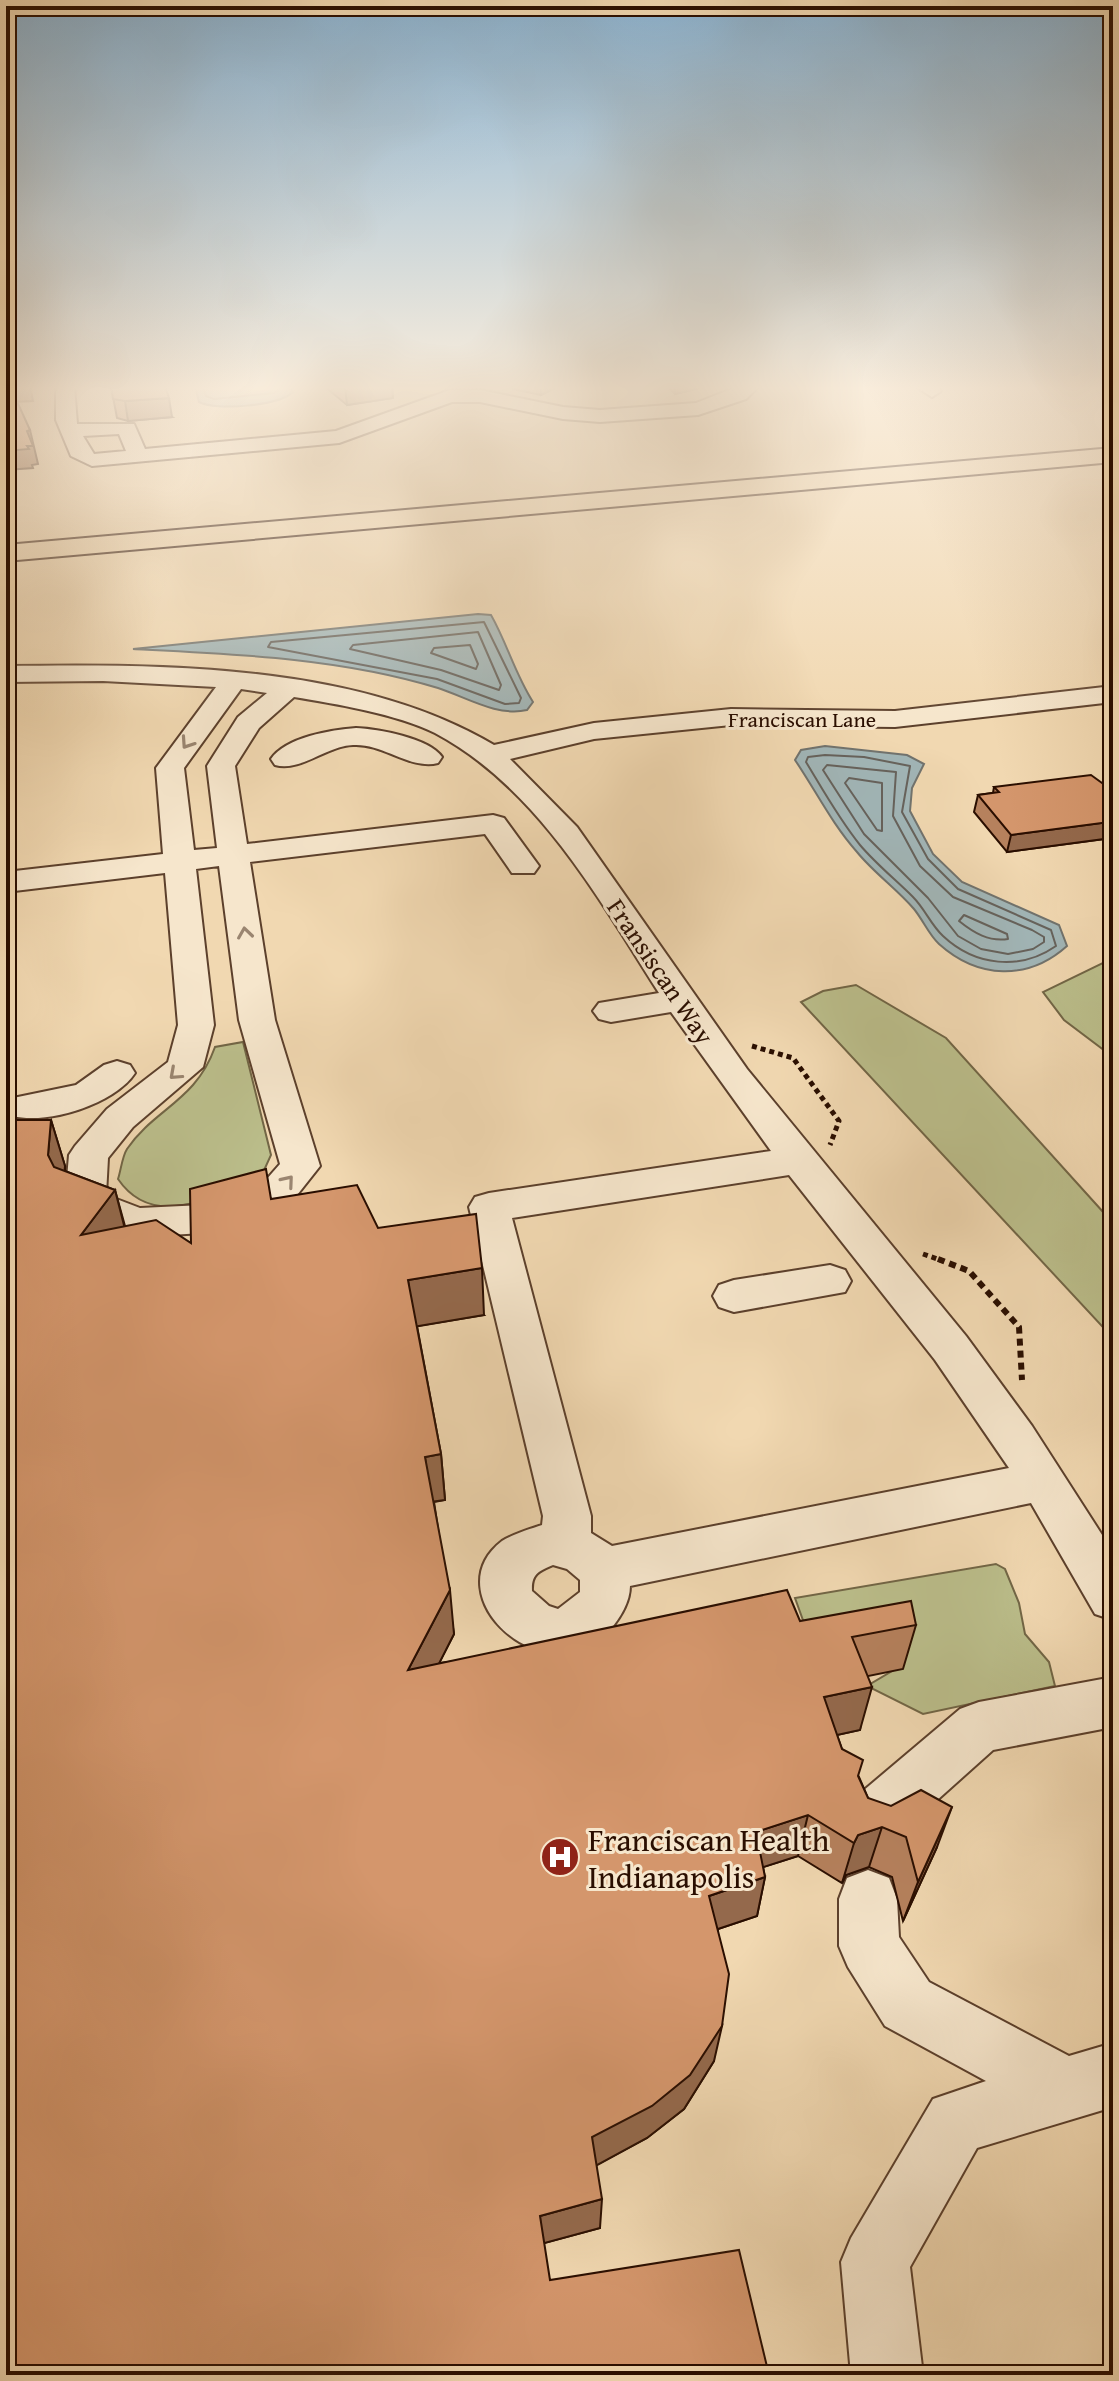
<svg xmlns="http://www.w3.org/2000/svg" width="1119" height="2381" viewBox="0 0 1119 2381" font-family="'Gentium Book Plus',serif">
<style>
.green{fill:#bbbe8b;stroke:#726646;stroke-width:2}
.water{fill:#a1b6b8;stroke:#71736e;stroke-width:2}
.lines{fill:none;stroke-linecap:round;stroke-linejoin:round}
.shore{stroke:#66625c;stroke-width:2}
.minor-casing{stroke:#5c402c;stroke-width:4}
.highway-casing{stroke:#2a0e00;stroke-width:4}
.path-far1{stroke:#2a0e00;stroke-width:5;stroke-dasharray:5 4;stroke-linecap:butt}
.path{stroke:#2a0e00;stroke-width:6;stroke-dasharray:7 5;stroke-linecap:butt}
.minor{fill:#f6e6cc;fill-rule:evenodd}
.highway{fill:#f1d8b1;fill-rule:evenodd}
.wall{fill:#b6815d;stroke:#2a0e00;stroke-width:2}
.shaded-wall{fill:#94694c;stroke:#2a0e00;stroke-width:2}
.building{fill:#d4966c;stroke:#2a0e00;stroke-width:2}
.oneway{stroke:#9a8570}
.labels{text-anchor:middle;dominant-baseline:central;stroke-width:6;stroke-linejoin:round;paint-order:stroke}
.far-street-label{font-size:22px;fill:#2a0e00;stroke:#f6e6cc}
.street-label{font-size:26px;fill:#2a0e00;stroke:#f6e6cc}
.near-poi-label{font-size:32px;fill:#2a0e00;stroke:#f6e6cc;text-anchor:start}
</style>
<rect width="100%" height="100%" fill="#f1d8b1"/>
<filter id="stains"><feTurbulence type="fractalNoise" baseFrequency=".0025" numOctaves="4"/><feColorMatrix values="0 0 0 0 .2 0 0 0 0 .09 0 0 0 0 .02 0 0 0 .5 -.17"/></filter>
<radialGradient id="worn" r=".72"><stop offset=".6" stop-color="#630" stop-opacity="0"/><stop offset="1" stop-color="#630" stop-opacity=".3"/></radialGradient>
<g class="green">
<path d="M1113 958V1057L1064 1020 1043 992Z"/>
<path d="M856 985 946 1038 1113 1223V1338L801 1002 823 991Z"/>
<path d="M243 1042 271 1155 261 1177C214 1195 154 1232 118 1179 121 1170 122 1157 127 1149 154 1109 196 1101 215 1047Z"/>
<path d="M996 1564 1005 1569 1019 1603 1025 1634 1049 1662 1055 1686 923 1714 867 1686 892 1671 817 1659 795 1598Z"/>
</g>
<g class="water">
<path d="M195 386H287L293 392C279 406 216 411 199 402Z"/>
<path d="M478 614 491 615C507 643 515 674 533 702L527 710C497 717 466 697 438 688 341 658 234 654 133 649Z"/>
<path d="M825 746 907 755 924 764 912 788 910 811 933 854 962 882 1059 925 1067 946C1028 981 978 979 939 944 929 935 923 920 914 909 897 889 874 873 857 852 832 824 816 791 795 760L801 750Z"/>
</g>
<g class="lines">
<g class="shore">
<path d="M203 386 206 396 214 399 274 393 282 386"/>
<path d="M484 622 521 698 519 703 505 704 437 679 268 647 271 642Z"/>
<path d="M478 632 501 685 499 690 441 670 350 649 353 645Z"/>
<path d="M470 645 478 664 476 669 431 653 434 648Z"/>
<path d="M825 755 864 757 910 766 902 812 928 859 958 889 1051 930 1056 946C1020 971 975 966 943 936 931 925 925 909 913 897 896 880 876 864 860 845 839 819 823 790 806 762L808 757Z"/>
<path d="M827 765 896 772 893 816 920 866 953 897 1032 930 1044 937V942L1033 949 1008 954 981 949 958 936 928 898 864 834 823 770Z"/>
<path d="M849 778 882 783V831L877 830 845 783Z"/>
<path d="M964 915 1007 934 1008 939C989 942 974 933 959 921Z"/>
</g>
<defs>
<g id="minor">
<path d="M56 386H74L77 424H134L145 449 336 431 450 390H480L563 407 600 410 696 403 739 386H759L746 399 698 415 600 422 563 419 480 402H452L339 443 92 466 71 456 56 420ZM119 434 126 451 94 454 83 436Z"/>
<path d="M915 386H937L941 391 932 397Z"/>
<path d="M6 666C162 664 356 663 494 745L594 723 731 709 895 711 1113 686V702L895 727 731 725 594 739 510 759 577 827 747 1069 966 1336 1032 1426 1113 1552V1620L1095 1614 1031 1503 630 1586C630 1602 620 1618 610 1630 546 1700 432 1595 502 1541 513 1534 530 1529 542 1525L543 1516 469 1207 475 1197 489 1193 771 1151 671 1012 611 1022 599 1019 593 1011 599 1003 659 993C599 899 537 787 435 733 397 714 336 704 294 697L259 728 235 766 247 844 493 815 504 818 539 866 534 873H512L485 834 250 862 275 1020 320 1166 286 1209 203 1233 137 1237 71 1212 65 1202 69 1155 75 1146 107 1109 168 1062 178 1025 165 873 6 892V872L163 854 156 768 216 687 103 681 6 682ZM241 689 267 693 238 717 207 766 217 848 194 850 184 768ZM219 866 239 1020 280 1164 258 1189 203 1205 140 1208 106 1195 108 1158 133 1127 203 1067 214 1025 196 869ZM789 1175 935 1360 1009 1468 612 1546 591 1533V1516L512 1218ZM553 1565 567 1569 580 1580V1592L558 1609 549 1606 532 1591C531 1574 539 1571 553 1565Z"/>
<path d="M356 728C378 729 429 738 442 757L438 763C410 770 383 743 353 745 326 746 301 772 275 765L271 759C286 737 331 730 356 728Z"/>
<path d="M117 1061 130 1065 135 1073C115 1104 47 1125 13 1116L7 1107 13 1098 76 1085 104 1065Z"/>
<path d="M830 1265 845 1270 851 1281 845 1292 734 1312 719 1307 713 1296 719 1285 734 1280Z"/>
<path d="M1113 1677V1727L993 1750 897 1836 877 1844 857 1836 849 1816 857 1796 960 1709 979 1702Z"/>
<path d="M868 1870 889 1878 897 1899 899 1937 929 1982 1069 2056 1113 2043V2107L977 2148 910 2267 923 2375H851L841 2262 851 2238 933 2099 986 2081 885 2026 848 1967 839 1946V1899L847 1878Z"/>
</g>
<path id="highway" d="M1113 448V462L6 561V545Z"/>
</defs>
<use href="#minor" class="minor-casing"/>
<use href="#highway" class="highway-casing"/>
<g class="path-far1">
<path d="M752 1046 793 1058 839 1121 830 1145"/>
<path d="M923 1254 943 1261"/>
</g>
<path class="path" d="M938 1259 969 1271 1019 1327 1022 1380"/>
<use href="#minor" class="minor"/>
<use href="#highway" class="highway"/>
</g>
<g class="wall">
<path d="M111 386 172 417 128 421 117 418Z"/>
<path d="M324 386H392L393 398 347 405Z"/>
<path d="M509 386H559L541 395 513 389Z"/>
<path d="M667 386H708L675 394Z"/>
<path d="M994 787 1113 791V849L1104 839 1007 852 974 812 978 795 993 793Z"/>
<path d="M51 1120 65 1166V1171L115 1190 125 1226 191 1243 271 1199 378 1228 484 1315 417 1326 441 1454 445 1500 434 1502 454 1634 439 1663 800 1621 916 1625 903 1669 868 1676 860 1730 837 1735 842 1749 859 1777 868 1798 937 1847 903 1921 892 1877 869 1867 846 1875 842 1883 798 1856 763 1867 765 1877 757 1916 718 1929 714 2061 684 2109 647 2138 596 2165 600 2228 544 2243 6 2375 9 1180Z"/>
</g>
<g class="shaded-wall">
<path d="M10 386H30L33 401 14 402Z"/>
<path d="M345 386H392L393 398 347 405Z"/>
<path d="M541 386H559L541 395Z"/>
<path d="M675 386H708L675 394Z"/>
<path d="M169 398 172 417 128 421 125 401Z"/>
<path d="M30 430 38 464 32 465 33 468 6 470V451L27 431Z"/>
<path d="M1109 822 1104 839 1007 852 1011 835Z"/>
<path d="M51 1120 65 1166 62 1202 48 1155Z"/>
<path d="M115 1190 127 1237 81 1235Z"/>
<path d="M482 1268 484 1315 413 1327 408 1280Z"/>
<path d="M441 1454 445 1500 430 1502 425 1457Z"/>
<path d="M450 1590 454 1634 414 1713 408 1670Z"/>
<path d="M872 1687 860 1730 814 1740 824 1697Z"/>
<path d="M952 1807 937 1847 903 1921 918 1882Z"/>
<path d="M808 1815 798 1856 748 1872 756 1832Z"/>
<path d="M882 1827 869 1867 846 1875 842 1883 854 1843 858 1835Z"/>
<path d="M765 1877 757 1916 703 1934 709 1896Z"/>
<path d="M722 2026 714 2061 684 2109 647 2138 590 2169 592 2137Z"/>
<path d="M602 2199 600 2228 541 2244 540 2216Z"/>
</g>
<g class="building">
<path d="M6 386H10L30 430 27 431 33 446H27L29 449 6 451Z"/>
<path d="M111 386H165L169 398 125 401 113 399Z"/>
<path d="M1091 775 1113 791V826L1109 822 1011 835 978 795 999 792 994 787Z"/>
<path d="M9 1120H51L48 1155 54 1167 115 1190 81 1235 156 1220 191 1243 190 1189 266 1169 271 1199 357 1185 378 1228 476 1214 482 1268 408 1280 441 1454 425 1457 450 1590 408 1670 787 1590 800 1621 911 1601 916 1625 852 1637 872 1687 824 1697 842 1749 863 1760 858 1776 868 1798 891 1806 921 1790 952 1807 918 1882 906 1837 882 1827 858 1835 854 1843 808 1815 756 1832 765 1877 709 1896 729 1974 722 2026 690 2075 652 2106 592 2137 602 2199 540 2216 550 2280 739 2250 769 2375H6V1181L9 1180Z"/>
</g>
<defs><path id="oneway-chevron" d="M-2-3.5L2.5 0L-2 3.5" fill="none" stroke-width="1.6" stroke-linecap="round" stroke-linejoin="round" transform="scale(2)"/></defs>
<g class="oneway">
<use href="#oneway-chevron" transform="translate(187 743) rotate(124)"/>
<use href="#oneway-chevron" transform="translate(245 933) rotate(-98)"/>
<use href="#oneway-chevron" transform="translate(175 1074) rotate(138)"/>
<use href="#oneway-chevron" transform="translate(288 1181) rotate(-50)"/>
</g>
<linearGradient id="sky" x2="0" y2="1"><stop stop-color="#8bb5d5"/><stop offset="0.54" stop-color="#f9eddc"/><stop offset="1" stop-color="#f9eddc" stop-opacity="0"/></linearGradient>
<rect width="1119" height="719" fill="url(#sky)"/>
<defs>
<symbol id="hospital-disc" viewBox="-11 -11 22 22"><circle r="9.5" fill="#8f2418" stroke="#f6e6cc"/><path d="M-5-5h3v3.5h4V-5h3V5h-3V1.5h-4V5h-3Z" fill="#fff"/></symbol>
</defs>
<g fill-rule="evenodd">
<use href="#hospital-disc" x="538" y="1835" width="44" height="44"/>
</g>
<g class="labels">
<g class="far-street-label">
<text x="802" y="719">Franciscan Lane</text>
</g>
<g class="street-label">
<text transform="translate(661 971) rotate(56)">Fransiscan Way</text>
</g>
<g class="near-poi-label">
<text x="588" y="1839">Franciscan Health<tspan x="588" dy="37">Indianapolis</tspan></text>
</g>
</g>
<rect width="1119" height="2381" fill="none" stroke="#f1d8b1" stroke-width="32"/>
<rect x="8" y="8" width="1103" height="2365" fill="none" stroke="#2a0e00" stroke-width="4"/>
<rect x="16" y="16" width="1087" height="2349" fill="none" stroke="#2a0e00" stroke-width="2"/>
<rect width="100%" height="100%" filter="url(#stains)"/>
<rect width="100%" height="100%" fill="url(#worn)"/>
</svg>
